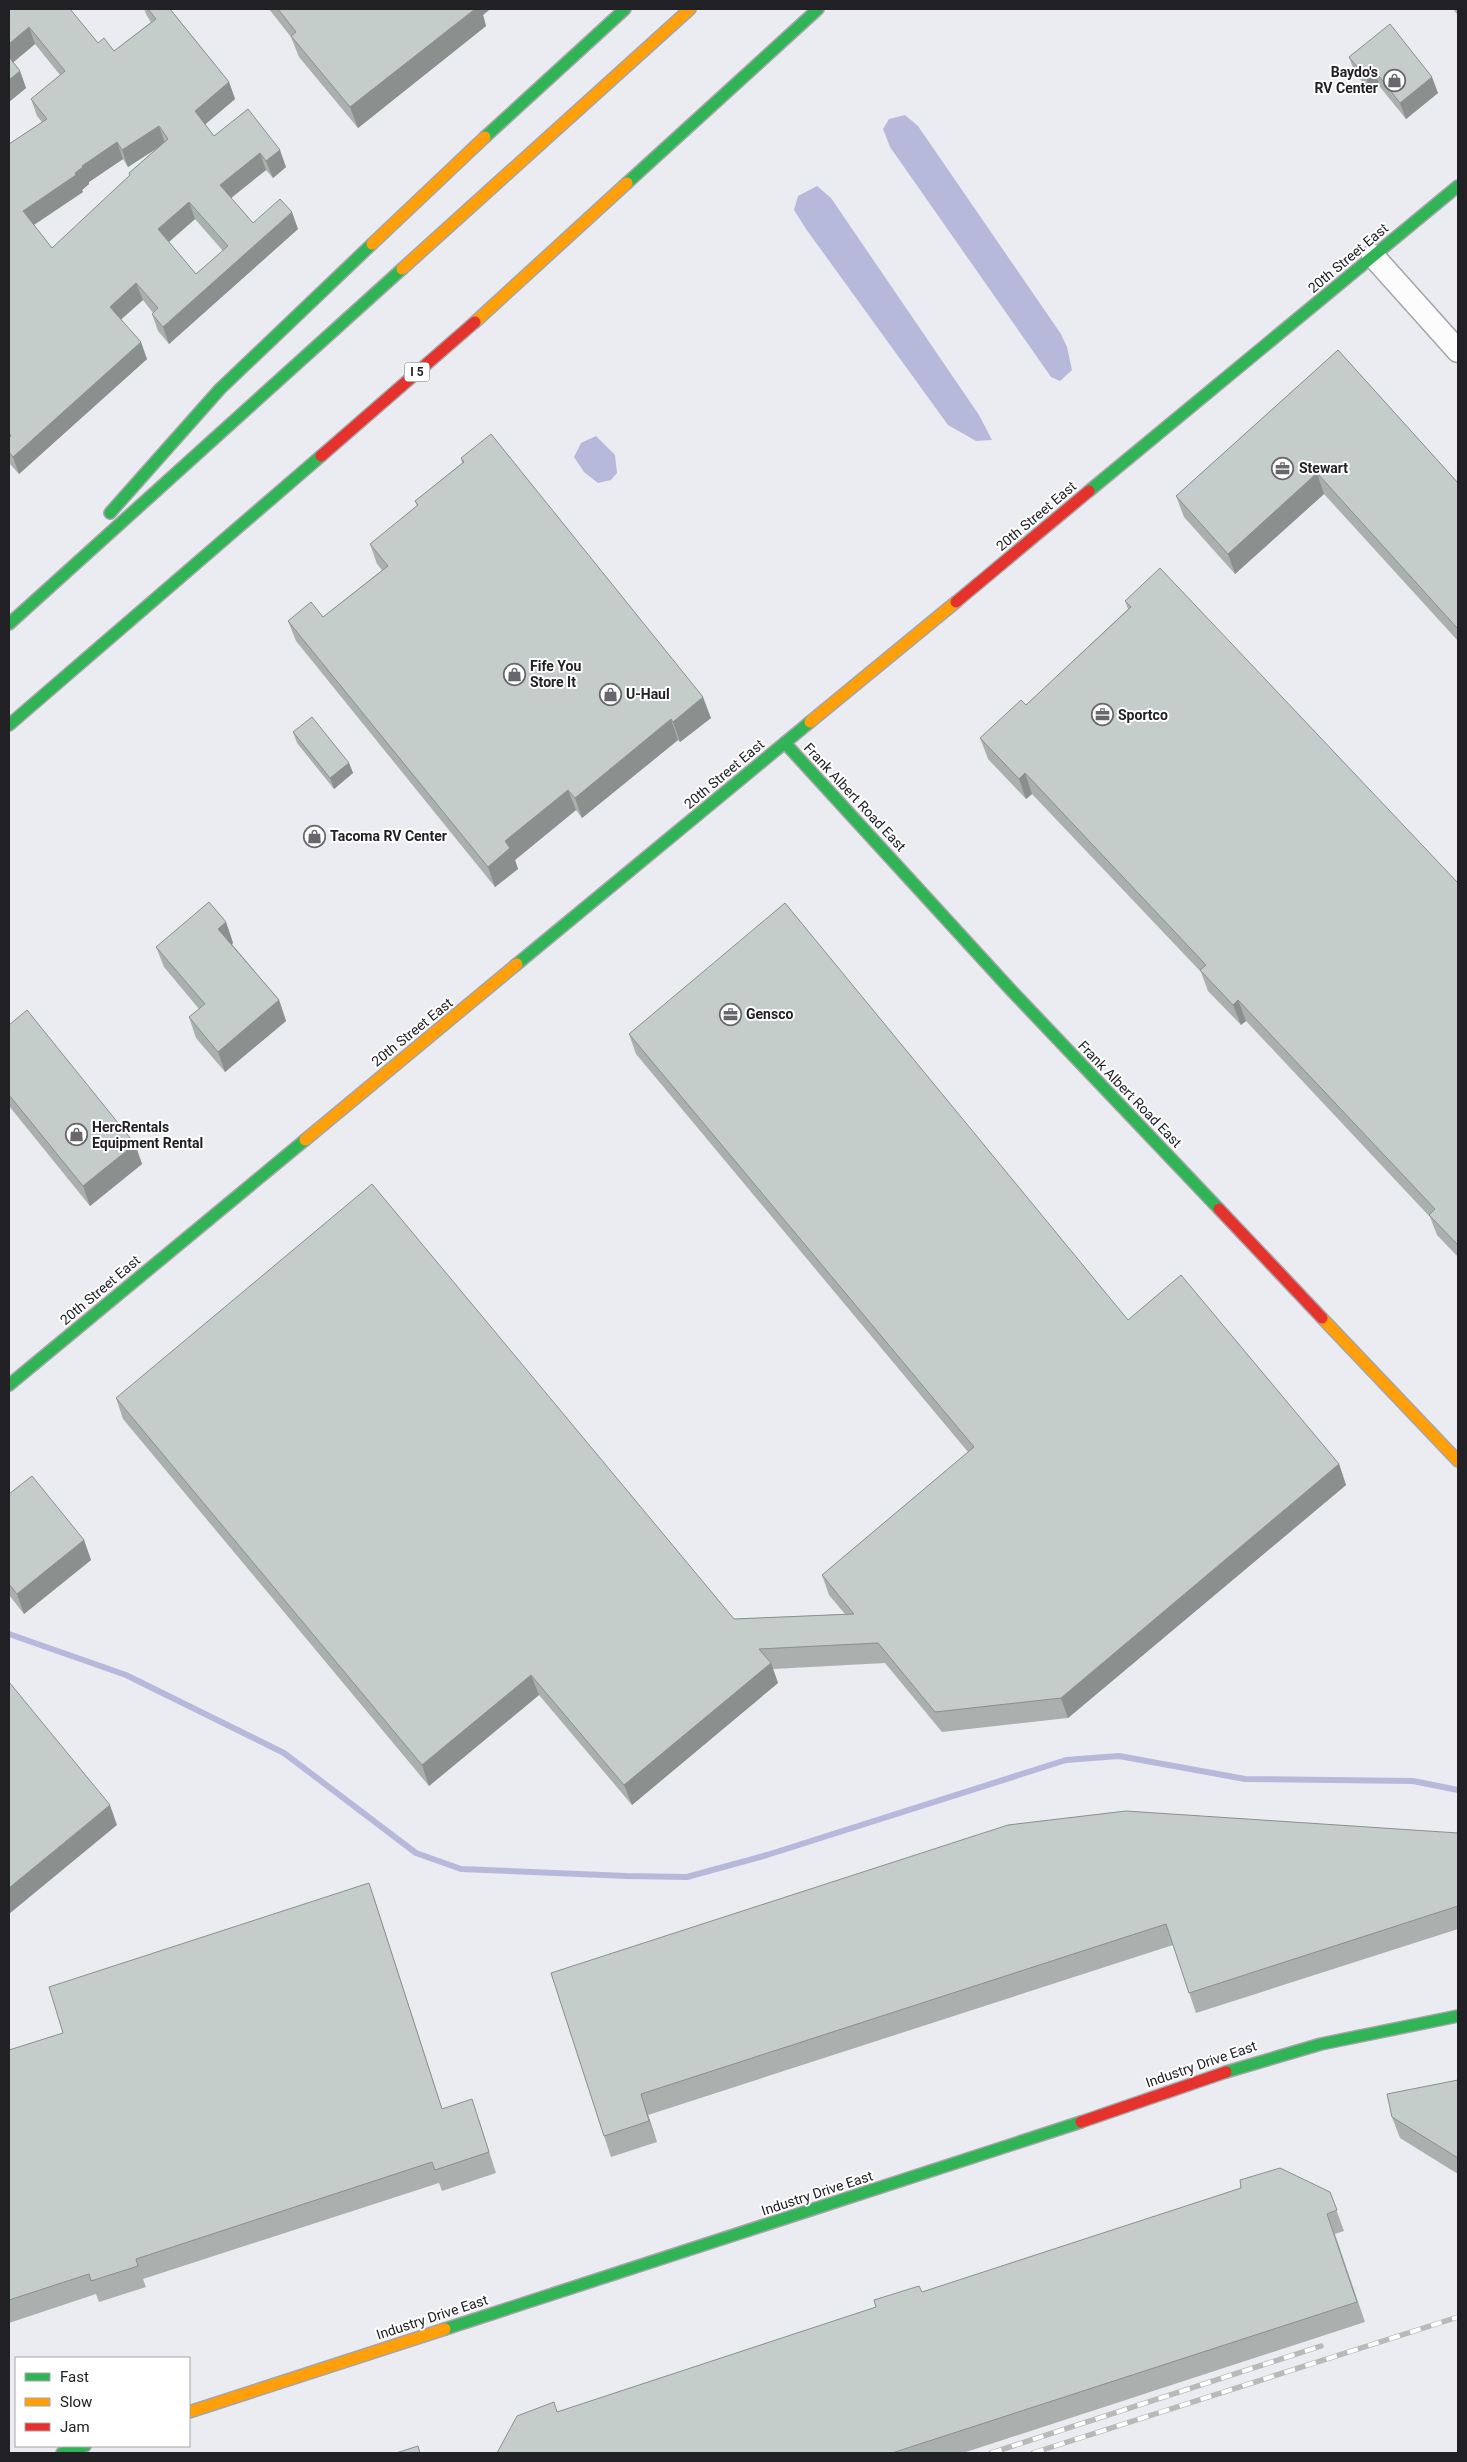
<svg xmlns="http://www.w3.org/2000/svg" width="1467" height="2462" viewBox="0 0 1467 2462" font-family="Roboto,sans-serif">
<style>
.water{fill:#b7b9da}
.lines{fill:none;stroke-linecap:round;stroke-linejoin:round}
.stream{stroke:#b7b9da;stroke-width:6}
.street-casing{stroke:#a5a5a9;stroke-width:25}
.fast-casing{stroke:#a5a5a9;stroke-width:14}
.slow-casing{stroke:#a5a5a9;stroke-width:14}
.jam-casing{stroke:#a5a5a9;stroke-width:14}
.street{stroke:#fcfcfd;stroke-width:22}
.fast{stroke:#30b455;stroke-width:11}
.slow{stroke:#ff9f0a;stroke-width:11}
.jam{stroke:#e5322d;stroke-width:11}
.rail-casing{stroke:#b9b9ba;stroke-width:5.5}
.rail{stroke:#fff;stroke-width:4;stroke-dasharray:11;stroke-linecap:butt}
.wall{fill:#a9b0ad;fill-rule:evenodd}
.shaded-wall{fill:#89908d}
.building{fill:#c4cdc9;stroke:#89908d;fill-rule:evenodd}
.labels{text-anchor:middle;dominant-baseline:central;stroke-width:4;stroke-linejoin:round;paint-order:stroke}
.shield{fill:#fff;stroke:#636366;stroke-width:1}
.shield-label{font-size:12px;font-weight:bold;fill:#202025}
.poi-label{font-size:14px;font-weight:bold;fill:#202025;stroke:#fff;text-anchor:start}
.street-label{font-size:14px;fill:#202025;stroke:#fff}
</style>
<rect width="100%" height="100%" fill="#ebecf2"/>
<g class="water">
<path d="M905 115 918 126 1061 334 1067 347 1072 370 1060 381 1051 377 890 147 883 129 889 119Z"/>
<path d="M817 186 831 198 979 415 992 440 976 441 948 425 806 229 794 210 798 196Z"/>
<path d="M596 436 615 455 617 473 611 480 598 483 584 472 574 457 581 443Z"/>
</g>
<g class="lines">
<path class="stream" d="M9 1634 126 1675 284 1753 416 1853 461 1869 626 1876 687 1877 767 1855 1066 1760 1119 1756 1245 1779 1413 1781 1458 1790"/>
<defs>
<path id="street" d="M1373 256 1458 351"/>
<g id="fast">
<path d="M485 137 625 9"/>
<path d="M627 183 818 9"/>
<path d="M1089 491 1458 186"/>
<path d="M110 513 220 389 372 244"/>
<path d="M9 624 402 269"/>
<path d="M9 725 321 456"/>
<path d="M785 743 1010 989 1219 1209"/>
<path d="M517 964 810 722"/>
<path d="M9 1385 305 1140"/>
<path d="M1226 2072 1321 2044 1458 2016"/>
<path d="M445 2329 1081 2122"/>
<path d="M62 2453 85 2446"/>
</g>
<g id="slow">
<path d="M372 244 485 137"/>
<path d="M402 269 690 9"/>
<path d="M475 322 627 183"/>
<path d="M810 722 956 602"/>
<path d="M305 1140 517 964"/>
<path d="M1322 1318 1458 1461"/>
<path d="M189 2412 445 2329"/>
</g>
<g id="jam">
<path d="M321 456 475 322"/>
<path d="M956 602 1089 491"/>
<path d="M1219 1209 1322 1318"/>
<path d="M1081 2122 1226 2072"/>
</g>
</defs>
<use href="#street" class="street-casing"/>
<use href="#fast" class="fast-casing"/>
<use href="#slow" class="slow-casing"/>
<use href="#jam" class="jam-casing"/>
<use href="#street" class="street"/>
<use href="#fast" class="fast"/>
<use href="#slow" class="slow"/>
<use href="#jam" class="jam"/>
<defs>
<g id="rail">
<path d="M991 2453 1321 2346"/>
<path d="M1033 2453 1458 2317"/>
</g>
</defs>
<use href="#rail" class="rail-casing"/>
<use href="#rail" class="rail"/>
</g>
<g class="wall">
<path d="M9 9 98 43 114 51 151 22 147 16 144 9H170L229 82 235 99 205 124 214 136 248 109 286 167 273 178 266 170 231 198 253 223 298 229 169 344 158 331 152 314 153 313 143 300 121 319 147 359 19 474 9 463V144L42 122 37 116 31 99 60 75 35 44 13 62 20 71 26 88 9 102ZM156 149 129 173 130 176 52 248 34 225 83 192 82 190 89 184V182L123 159 128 167ZM195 219 223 251 196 274 169 242Z"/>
<path d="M269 9H489V10L483 15 486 26 358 128 299 57 291 37Z"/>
<path d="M1454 9H1458V15L1455 12Z"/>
<path d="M1349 57 1438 93 1406 119 1380 87 1372 94 1355 73Z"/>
<path d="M1338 350 1458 483V641L1324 494 1235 574 1184 517 1176 496Z"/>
<path d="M461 458 711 718 680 742 678 740 582 818 576 810 515 860 518 869 495 887 296 641 288 621 323 617 382 570 377 564 370 544 417 506 415 501 462 463Z"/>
<path d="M1125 601 1458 883V1257L1437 1235 1430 1217 1246 1021 1241 1025 1208 991 1201 972 1032 794 1026 799 988 759 980 738 1026 705 1128 609Z"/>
<path d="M293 732 349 763 353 773 334 789 297 743Z"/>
<path d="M226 922 233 943 232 944 279 1000 286 1021 225 1072 196 1038 189 1017 199 1009 164 967 156 947Z"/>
<path d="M9 1025 135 1144 142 1164 90 1206 9 1106Z"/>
<path d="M629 1034 1339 1464 1346 1485 1068 1718 942 1732 885 1663 773 1669 778 1683 632 1805 539 1695 429 1786 123 1419 116 1398 734 1619 845 1614 829 1595 822 1575 968 1452 636 1054Z"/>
<path d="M9 1494 84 1540 91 1560 24 1614 9 1595Z"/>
<path d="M1458 1833V1929L1196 2013 1173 1945 648 2115 657 2142 611 2157 604 2136 551 1973Z"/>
<path d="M369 1883 376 1904 442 2109 479 2120 496 2173 442 2191 439 2183 143 2279 146 2287 99 2302 96 2294 9 2323V2050L63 2033Z"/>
<path d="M1458 2080V2174L1400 2138 1392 2117Z"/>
<path d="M1330 2192 1344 2231 1335 2234 1365 2322 963 2453H497L558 2412 922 2292Z"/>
</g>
<g class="shaded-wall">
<path d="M475 9H489V10L483 15 486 26 358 128 350 107Z"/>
<path d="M29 27 35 44 9 66V44Z"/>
<path d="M20 71 26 88 9 102V80Z"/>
<path d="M1375 71 1380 87 1372 94 1366 78Z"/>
<path d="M1432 77 1438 93 1406 119 1400 103Z"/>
<path d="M229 82 235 99 201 128 195 111Z"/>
<path d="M159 126 165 143 128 167 122 150Z"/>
<path d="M117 142 123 159 89 182V184L82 190 83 192 29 228 23 211 75 173 82 166Z"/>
<path d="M280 150 286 167 273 178 266 161Z"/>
<path d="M260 153 266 170 226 202 220 185Z"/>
<path d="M189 202 195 219 164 246 158 229Z"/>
<path d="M292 212 298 229 169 344 163 327Z"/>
<path d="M136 283 143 300 116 324 110 307Z"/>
<path d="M141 342 147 359 19 474 13 457Z"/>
<path d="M1317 473 1324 494 1235 574 1228 554Z"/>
<path d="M703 697 711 718 680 742 673 722Z"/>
<path d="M671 719 678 740 582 818 575 798Z"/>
<path d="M349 763 353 773 334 789 330 778Z"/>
<path d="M1025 773 1032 794 1026 799 1019 779Z"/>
<path d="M568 790 576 810 515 860 518 869 495 887 488 867 505 841Z"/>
<path d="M226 922 233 943 226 949 218 929Z"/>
<path d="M279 1000 286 1021 225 1072 218 1052Z"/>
<path d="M1238 1000 1246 1021 1241 1025 1233 1005Z"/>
<path d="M135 1144 142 1164 90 1206 83 1186Z"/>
<path d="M1339 1464 1346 1485 1068 1718 1061 1698Z"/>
<path d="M84 1540 91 1560 24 1614 17 1594Z"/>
<path d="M771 1663 778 1683 632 1805 624 1785Z"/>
<path d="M531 1675 539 1695 429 1786 422 1765Z"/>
<path d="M110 1805 117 1825 9 1914V1888Z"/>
<path d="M369 1883 376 1904 449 2130 442 2109Z"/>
<path d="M641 2094 657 2142 649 2121Z"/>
</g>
<g class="building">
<path d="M9 9H70L98 43 104 38 114 51 156 19 148 9H170L229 82 195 111 214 136 248 109 280 150 266 161 260 153 220 185 253 223 280 199 292 212 163 327 152 314 158 308 136 283 110 307 141 342 13 457 9 452V438L11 436 9 433V144L47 119 31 99 65 71 29 27 9 44ZM159 126 168 139 129 173 130 175 52 248 23 211 76 175 75 173 83 167 82 166 117 142 122 150ZM189 202 228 246 196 274 158 229Z"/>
<path d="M278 9H475L350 107 291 36 296 32Z"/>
<path d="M1390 24 1432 77 1400 103 1375 71 1366 78 1349 57Z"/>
<path d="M9 57 20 71 9 80Z"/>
<path d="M1338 350 1458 483V629L1317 473 1228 554 1176 496Z"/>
<path d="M491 434 703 697 673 722 671 719 575 798 568 790 505 841 510 848 488 867 288 621 311 602 323 617 388 566 370 544 418 505 415 501 464 462 461 458Z"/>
<path d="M1160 568 1458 883V1245L1429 1215 1435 1209 1238 1000 1233 1005 1200 970 1206 965 1025 773 1019 779 980 738 1021 700 1026 705 1131 607 1125 601Z"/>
<path d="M312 717 349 763 330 778 293 732Z"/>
<path d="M209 902 226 922 218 929 279 1000 218 1052 189 1017 205 1004 156 947Z"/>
<path d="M785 903 1128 1320 1181 1275 1339 1464 1061 1698 935 1712 878 1643 759 1649 771 1663 624 1785 531 1675 422 1765 116 1398 372 1184 734 1619 854 1614 822 1575 974 1447 629 1034Z"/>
<path d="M27 1010 135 1144 83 1186 9 1095V1025Z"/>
<path d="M32 1476 84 1540 17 1594 9 1584V1494Z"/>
<path d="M9 1682 110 1805 9 1888Z"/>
<path d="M1126 1811 1458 1833V1906L1189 1993 1166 1924 641 2094 649 2121 604 2136 551 1973 1008 1825Z"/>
<path d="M369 1883 442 2109 472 2099 489 2152 435 2170 432 2162 136 2259 138 2266 91 2281 89 2274 9 2300V2050L63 2033 49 1987Z"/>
<path d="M1458 2080V2158L1392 2117 1387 2094Z"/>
<path d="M1280 2168 1330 2192 1337 2210 1327 2214 1357 2302 892 2453H497L517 2416 554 2402 557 2412 876 2307 874 2300 919 2286 922 2292 1241 2188 1240 2180Z"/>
<path d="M418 2446 420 2453H396Z"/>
</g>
<defs>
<symbol id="shop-ring" viewBox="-11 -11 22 22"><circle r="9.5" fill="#fff" stroke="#67676d" stroke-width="1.5"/><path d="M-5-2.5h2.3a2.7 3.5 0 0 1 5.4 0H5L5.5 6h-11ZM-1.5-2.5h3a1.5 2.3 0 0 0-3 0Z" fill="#67676d"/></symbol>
<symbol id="office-ring" viewBox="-11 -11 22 22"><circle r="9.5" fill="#fff" stroke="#67676d" stroke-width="1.5"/><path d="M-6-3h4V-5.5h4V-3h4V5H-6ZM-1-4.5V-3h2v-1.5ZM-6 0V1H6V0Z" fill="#67676d"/></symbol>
</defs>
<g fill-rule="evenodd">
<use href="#shop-ring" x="1382" y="68" width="25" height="25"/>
<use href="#office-ring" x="1270" y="456" width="25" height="25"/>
<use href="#shop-ring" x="502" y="662" width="25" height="25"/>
<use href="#shop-ring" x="598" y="682" width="25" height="25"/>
<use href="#office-ring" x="1090" y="702" width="25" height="25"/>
<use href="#shop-ring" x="302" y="824" width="25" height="25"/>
<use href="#office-ring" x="718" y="1002" width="25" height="25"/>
<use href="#shop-ring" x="64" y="1122" width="25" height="25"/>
</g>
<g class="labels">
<rect class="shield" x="404.5" y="362.5" width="25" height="19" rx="4"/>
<g class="shield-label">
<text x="417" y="372">I 5</text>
</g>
<g class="poi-label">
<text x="1378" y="72" text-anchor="end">Baydo's<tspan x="1378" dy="16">RV Center</tspan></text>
<text x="1299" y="468">Stewart</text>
<text x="530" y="666">Fife You<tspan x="530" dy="16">Store It</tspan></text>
<text x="626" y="694">U-Haul</text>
<text x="1118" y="715">Sportco</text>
<text x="330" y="836">Tacoma RV Center</text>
<text x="746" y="1014">Gensco</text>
<text x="92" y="1127">HercRentals<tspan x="92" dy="16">Equipment Rental</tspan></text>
</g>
<g class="street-label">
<text transform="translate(1348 258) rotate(-40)">20th Street East</text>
<text transform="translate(1036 516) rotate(-40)">20th Street East</text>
<text transform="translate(724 774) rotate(-40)">20th Street East</text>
<text transform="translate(855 797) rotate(47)">Frank Albert Road East</text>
<text transform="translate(412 1032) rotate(-39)">20th Street East</text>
<text transform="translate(1130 1094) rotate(46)">Frank Albert Road East</text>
<text transform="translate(100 1290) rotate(-40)">20th Street East</text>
<text transform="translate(1201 2064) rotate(-19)">Industry Drive East</text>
<text transform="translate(817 2193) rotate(-18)">Industry Drive East</text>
<text transform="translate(432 2317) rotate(-18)">Industry Drive East</text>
</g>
</g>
<rect width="1467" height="2462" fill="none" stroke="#202025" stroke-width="20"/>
<rect x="15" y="2357" width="175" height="90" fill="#ffffff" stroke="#a6a6a8"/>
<rect x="25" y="2373" width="25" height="8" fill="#30b455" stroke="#a6a6a8"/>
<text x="60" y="2382" font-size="15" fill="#202025">Fast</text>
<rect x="25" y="2398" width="25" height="8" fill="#ff9f0a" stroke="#a6a6a8"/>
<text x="60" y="2407" font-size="15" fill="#202025">Slow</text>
<rect x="25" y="2423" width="25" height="8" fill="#e5322d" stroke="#a6a6a8"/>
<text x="60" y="2432" font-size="15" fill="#202025">Jam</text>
</svg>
